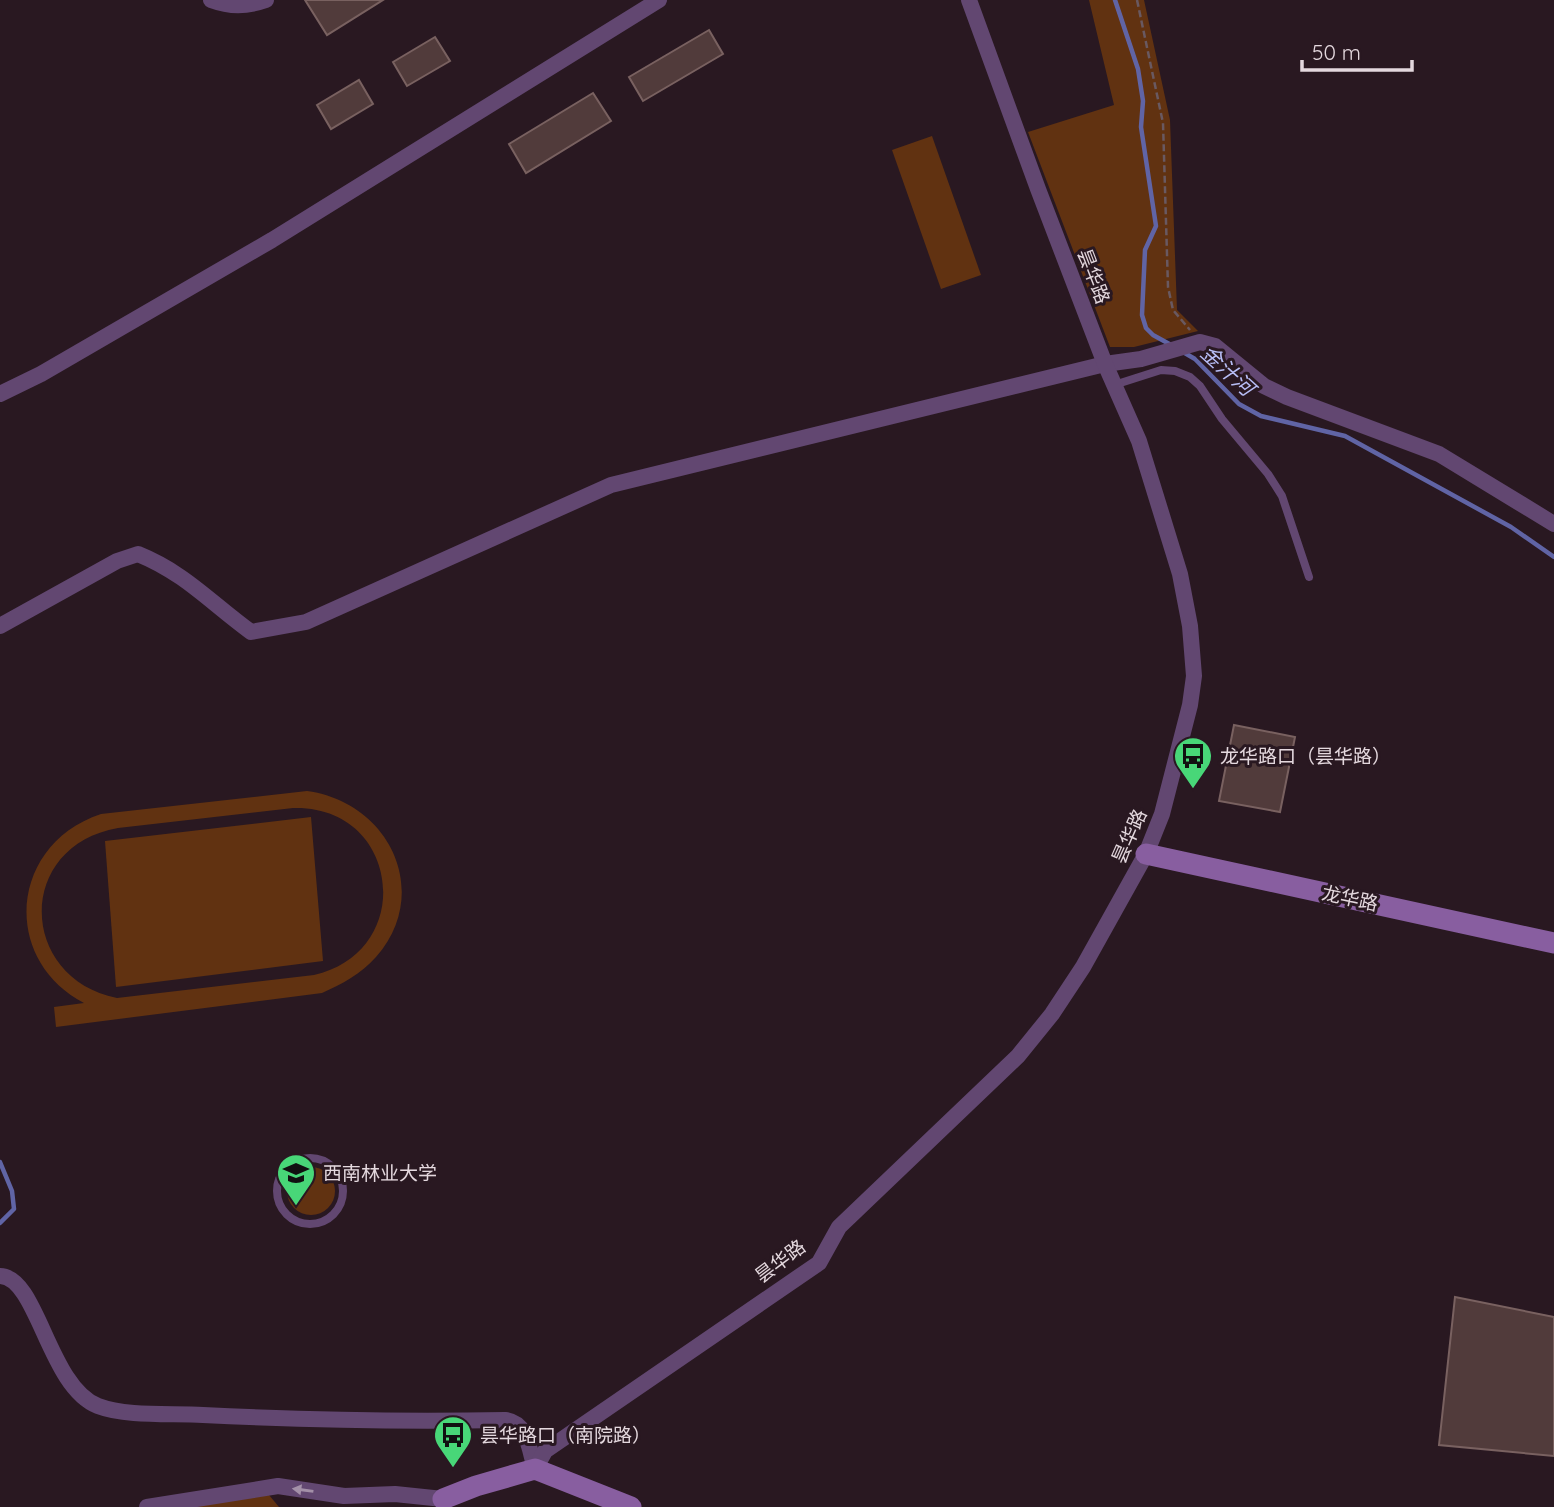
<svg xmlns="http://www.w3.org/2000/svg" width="1554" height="1507" viewBox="0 0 1554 1507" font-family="Quicksand,'Noto Sans SC',sans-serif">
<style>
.green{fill:#613211;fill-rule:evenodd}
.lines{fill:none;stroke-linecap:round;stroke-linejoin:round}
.stream{stroke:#6064a5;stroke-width:4.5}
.building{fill:#513b3b;stroke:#796160;stroke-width:2}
.path{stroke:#695961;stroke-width:2.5;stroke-dasharray:7 3.5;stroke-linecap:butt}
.lane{stroke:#624771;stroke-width:8}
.street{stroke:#624771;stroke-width:16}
.secondary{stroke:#885ea0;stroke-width:21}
.oneway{fill:#a390a8}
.labels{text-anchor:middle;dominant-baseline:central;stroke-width:6;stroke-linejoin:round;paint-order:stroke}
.street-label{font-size:19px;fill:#e4d8de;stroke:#291821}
.poi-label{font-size:19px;fill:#e4d8de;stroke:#291821;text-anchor:start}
.water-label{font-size:21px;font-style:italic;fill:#b7bdf5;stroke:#291821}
</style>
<rect width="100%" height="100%" fill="#291821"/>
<g class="green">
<path d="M1089 0H1144L1170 120 1177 310 1198 331 1134 347H1110L1028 132 1114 105Z"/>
<path d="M932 136 981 275 941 289 892 150Z"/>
<path d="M307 791C389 802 433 892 376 957 361 974 342 984 322 993L56 1027 54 1007 84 1003C0 959 10 844 101 814ZM293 808C401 805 417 952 314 975L117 998C18 978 15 846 118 828Z"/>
<path d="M311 817 323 961 116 987 105 841Z"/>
<circle cx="311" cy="1191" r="24"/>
<path d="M269 1495 279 1507H191Z"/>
</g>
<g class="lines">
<g class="stream">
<path d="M1115 0 1138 69 1143 101 1141 127 1156 226 1145 250 1142 315 1146 328 1153 335 1173 346"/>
<path d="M1183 352 1195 359 1239 404 1261 416 1345 436 1511 527 1554 557"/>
<path d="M0 1162 12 1191 14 1209 0 1223"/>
</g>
</g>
<g class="building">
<path d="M305 0H383L327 35Z"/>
<path d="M709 30 723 54 643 101 629 77Z"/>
<path d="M435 37 450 61 407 86 393 62Z"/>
<path d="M359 80 373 104 331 129 317 105Z"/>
<path d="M593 93 611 121 526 173 509 144Z"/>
<path d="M1234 725 1295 737 1280 812 1219 801Z"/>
<path d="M1455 1297 1554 1317V1456L1439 1445Z"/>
</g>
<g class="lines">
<path class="path" d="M1137 0 1163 123 1168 287 1173 310 1190 330"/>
<g class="lane">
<path d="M1114 385 1161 370 1175 371 1190 377 1200 386 1222 419 1268 474 1282 496 1309 577"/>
<circle cx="310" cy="1191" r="33"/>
</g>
<g class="street">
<path d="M211 0C230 7 246 7 266 0"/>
<path d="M0 394 41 374 272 240 659 0"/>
<path d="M0 626 117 561 138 554C185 573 211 603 251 632L306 622 611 485 1105 364 1141 359 1200 342 1215 346 1264 386 1287 397 1439 454 1554 524"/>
<path d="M0 1276C38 1277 48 1386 98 1406 127 1417 172 1413 203 1415 304 1420 404 1422 505 1420 528 1423 529 1449 535 1469"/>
<path d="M535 1469 545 1451 819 1263 839 1227 1018 1056 1052 1014 1083 967 1146 854 1162 814 1190 705 1194 676 1190 626 1180 574 1139 441 1105 364 1038 189 969 0"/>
<path d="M147 1507 278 1486 344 1496 395 1494 443 1499"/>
</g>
<g class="secondary">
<path d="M1146 854 1554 943"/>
<path d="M443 1499 476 1486 535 1469 631 1507"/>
</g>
</g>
<defs><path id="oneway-solid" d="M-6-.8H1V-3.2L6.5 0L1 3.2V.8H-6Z" transform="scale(1.75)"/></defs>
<use class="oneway" href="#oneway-solid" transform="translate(303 1490) rotate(-172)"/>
<defs>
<symbol id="bus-pin" viewBox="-11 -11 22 30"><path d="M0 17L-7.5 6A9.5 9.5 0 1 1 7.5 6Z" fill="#48d778" stroke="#291821"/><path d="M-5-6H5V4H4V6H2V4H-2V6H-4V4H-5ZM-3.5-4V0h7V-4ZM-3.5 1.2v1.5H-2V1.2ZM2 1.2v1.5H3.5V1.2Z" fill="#111"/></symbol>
<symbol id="university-pin" viewBox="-11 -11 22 30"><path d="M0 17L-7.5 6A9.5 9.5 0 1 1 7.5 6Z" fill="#48d778" stroke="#291821"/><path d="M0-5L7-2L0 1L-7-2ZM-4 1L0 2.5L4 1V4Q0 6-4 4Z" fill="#111"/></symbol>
</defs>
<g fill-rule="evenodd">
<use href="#bus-pin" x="1171" y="734" width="44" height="60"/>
<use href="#university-pin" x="274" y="1151" width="44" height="60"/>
<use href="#bus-pin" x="431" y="1413" width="44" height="60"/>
</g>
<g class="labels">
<g class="street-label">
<text transform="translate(1094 276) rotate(69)">昙华路</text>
<text transform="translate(1129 836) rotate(-66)">昙华路</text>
<text transform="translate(1350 898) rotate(12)">龙华路</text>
<text transform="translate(780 1261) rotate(-37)">昙华路</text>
</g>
<g class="poi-label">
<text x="1220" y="756">龙华路口（昙华路）</text>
<text x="323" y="1173">西南林业大学</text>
<text x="480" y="1435">昙华路口（南院路）</text>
</g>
<g class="water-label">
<text transform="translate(1228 370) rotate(42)">金汁河</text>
</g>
</g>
<path d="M1302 60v10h110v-10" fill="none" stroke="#e4d8de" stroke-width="3.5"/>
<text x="1312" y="60" font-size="21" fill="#e4d8de" stroke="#291821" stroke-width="5" paint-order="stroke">50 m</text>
</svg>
